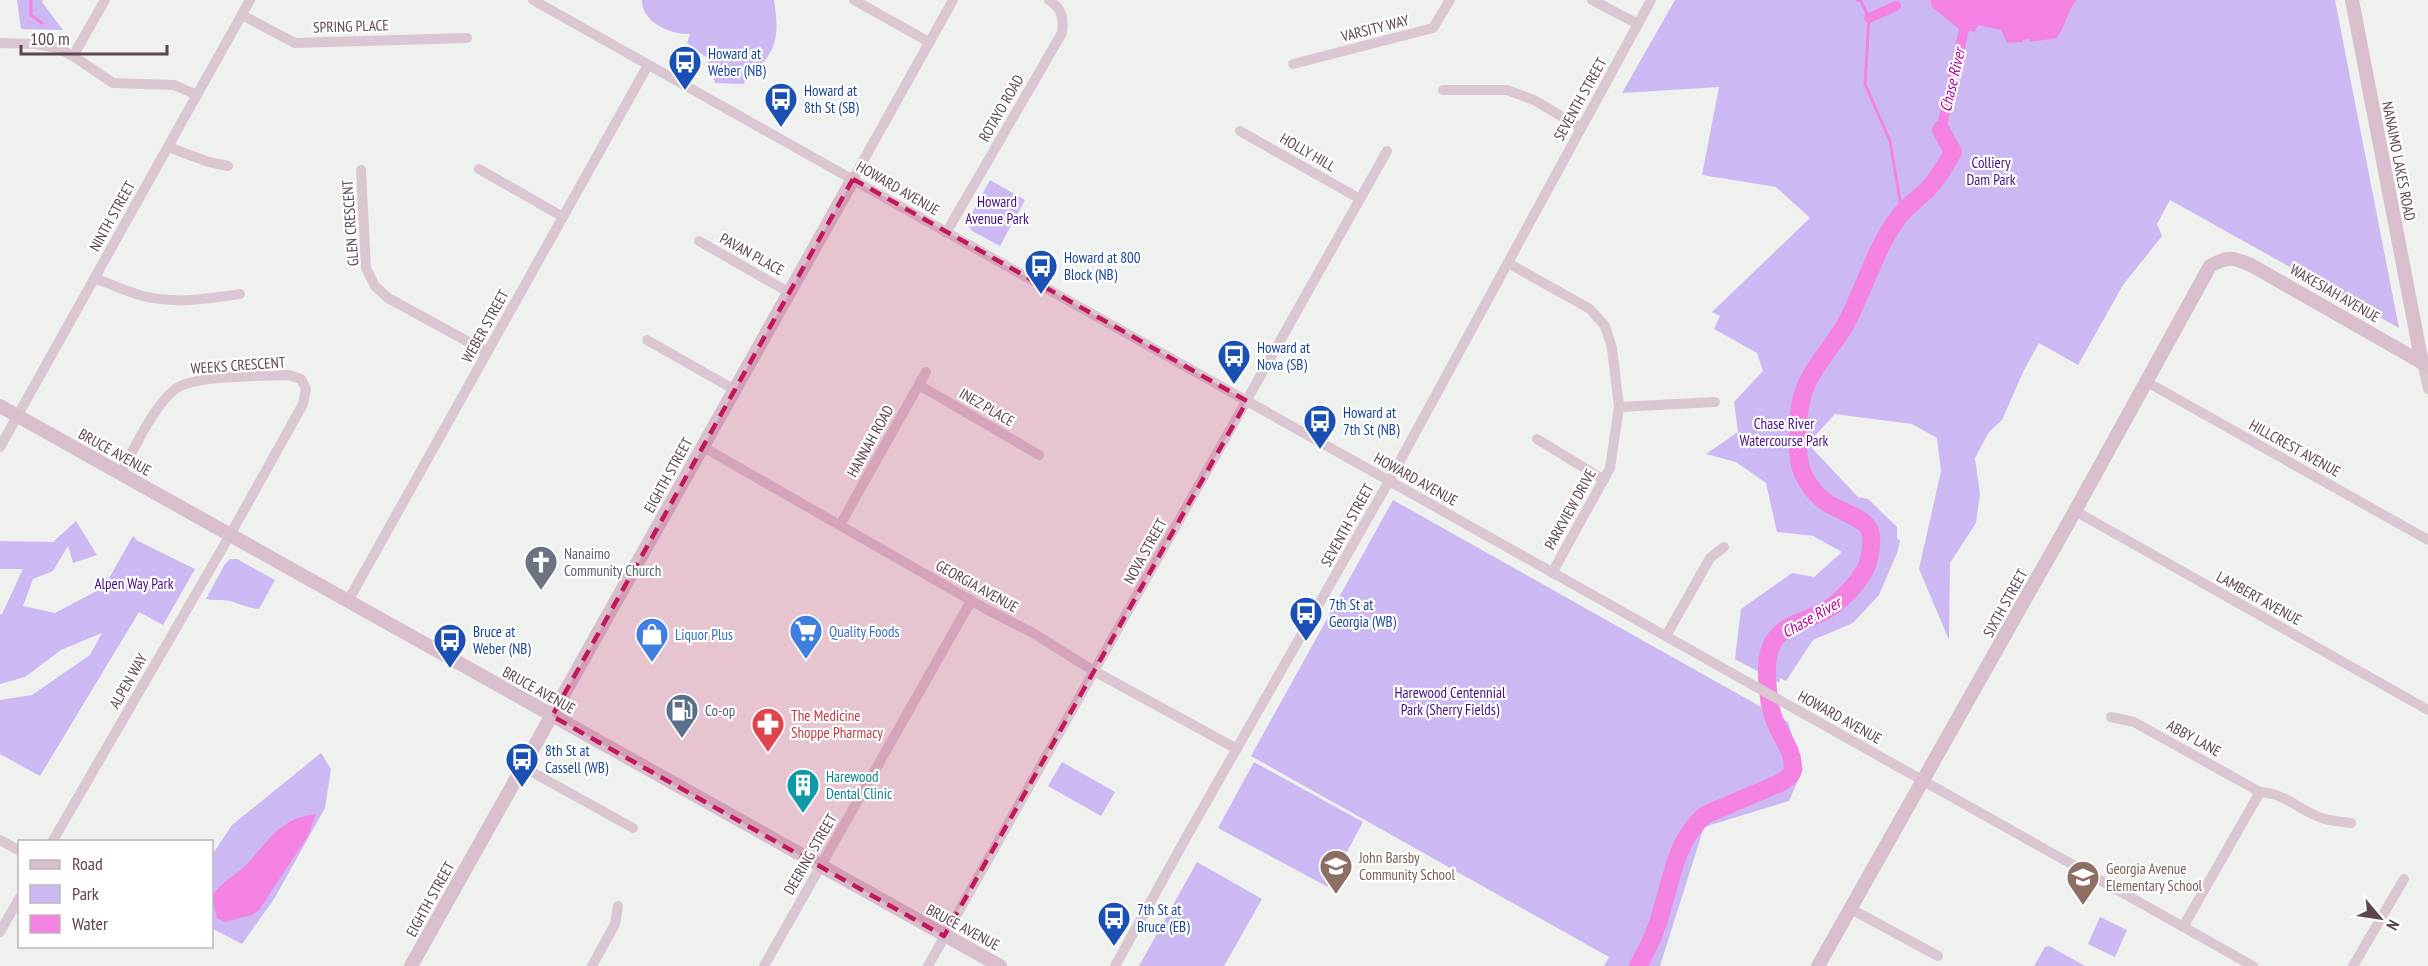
<svg xmlns="http://www.w3.org/2000/svg" width="2428" height="966" viewBox="0 0 2428 966" font-family="'PT Sans Narrow',sans-serif">
<style>
.green{fill:#ccb9f3}
.water{fill:#f482e2}
.lines{fill:none;stroke-linecap:round;stroke-linejoin:round}
.stream{stroke:#f482e2;stroke-width:3}
.canal{stroke:#f482e2;stroke-width:10}
.river{stroke:#f482e2;stroke-width:18}
.street{stroke:#dac7d2;stroke-width:10}
.secondary{stroke:#d9bfcd;stroke-width:14}
.marked{fill:#c2185b;fill-opacity:0.2;stroke:#c2185b;stroke-width:4.5;stroke-dasharray:12 8;stroke-linejoin:round}
.labels{text-anchor:middle;dominant-baseline:central;stroke-width:4.5;stroke-linejoin:round;paint-order:stroke}
.street-label{font-size:15px;fill:#5e4553;stroke:#fff}
.transit-label{font-size:15px;fill:#164399;stroke:#fff;text-anchor:start}
.park-label{font-size:15px;fill:#440e86;stroke:#fff}
.worship-label{font-size:15px;fill:#5b616d;stroke:#fff;text-anchor:start}
.shop-label{font-size:15px;fill:#366cbe;stroke:#fff;text-anchor:start}
.service-label{font-size:15px;fill:#4e5e75;stroke:#fff;text-anchor:start}
.health-label{font-size:15px;fill:#be3a42;stroke:#fff;text-anchor:start}
.culture-label{font-size:15px;fill:#0d838f;stroke:#fff;text-anchor:start}
.education-label{font-size:15px;fill:#785e54;stroke:#fff;text-anchor:start}
.water-label{font-size:16px;font-style:italic;fill:#b60099;stroke:#fff}
</style>
<rect width="100%" height="100%" fill="#eff1ee"/>
<g class="green">
<path d="M17 0H43L42 2 63 30 21 29Z"/>
<path d="M642 0H774C781 45 774 53 743 84L715 83 707 58 687 43 690 34C671 35 641 22 642 0Z"/>
<path d="M1675 0H2335L2399 328 2170 200 2157 224 2162 236 2123 285 2078 365 2039 343 2024 370 2002 420 1989 432 1975 458 1980 494 1976 523 1950 563 1949 640 1919 569 1941 471 1937 438 1912 424 1835 414 1810 441 1811 447 1858 497 1868 499 1897 527V538L1900 541 1897 553 1879 595 1853 623 1813 640 1786 681 1780 678 1779 683 1735 659 1741 609 1792 573 1814 577 1842 552 1813 536 1777 532 1766 483 1736 462 1706 454 1738 432 1734 402 1763 371 1757 353 1714 329 1720 316 1712 312 1810 218 1776 187 1702 175 1719 87 1622 93Z"/>
<path d="M990 180 1025 200 1000 246 972 231 967 223Z"/>
<path d="M1393 500 1788 722 1803 769 1789 801 1704 827 1660 966H1604L1609 957 1251 756Z"/>
<path d="M76 521 97 555 73 563 68 546 53 571 33 579 23 606 55 613 104 587 133 536 138 541 195 569 163 625 139 612 40 776 0 754V700L32 695 90 655 102 633 61 650 25 677 0 684V614H2L23 569H0V541L53 542Z"/>
<path d="M230 559H237L275 580 259 609C248 608 240 604 230 601 222 599 214 601 206 599L225 564Z"/>
<path d="M321 753 331 769 325 808 274 899 242 944 215 930H212V855L232 825Z"/>
<path d="M1062 762 1115 792 1101 816 1048 786Z"/>
<path d="M1254 762 1363 822 1328 887 1218 828Z"/>
<path d="M1197 862 1262 899 1224 966H1139Z"/>
<path d="M2100 917 2127 930 2115 957 2088 944Z"/>
<path d="M2049 946 2053 948 2085 966H2034L2045 947Z"/>
</g>
<g class="water">
<path d="M1930 0H2077C2067 10 2066 26 2057 38L2030 42 2029 39 2023 40V42L2007 43 2001 30 1978 25 1975 32 1959 29 1932 7Z"/>
<path d="M316 814 308 836 259 910 252 915 225 922 217 918 212 897C220 882 235 876 246 865 269 841 279 818 316 814Z"/>
</g>
<g class="lines">
<g class="stream">
<path d="M31 0V15L42 23"/>
<path d="M1857 0 1861 1 1869 18 1865 84 1890 141 1902 213"/>
</g>
<g class="canal">
<path d="M1869 18 1896 6"/>
<path d="M1941 130 1964 30"/>
</g>
<path class="river" d="M1638 966C1649 947 1658 927 1663 906 1673 872 1677 840 1705 815L1780 783C1786 779 1794 775 1793 767 1793 749 1778 733 1773 716 1768 701 1764 664 1770 649 1779 623 1807 622 1828 609 1840 602 1848 593 1857 582 1861 576 1867 569 1868 562 1880 518 1859 521 1829 504 1817 497 1809 486 1803 474 1795 456 1797 416 1802 397 1809 371 1830 350 1844 327 1865 290 1874 248 1901 214 1909 205 1919 198 1928 189 1938 178 1946 165 1953 152L1941 130"/>
<g class="street">
<path d="M533 0 2253 966"/>
<path d="M854 0 929 42"/>
<path d="M1592 0 1638 24"/>
<path d="M242 15 295 43 467 38"/>
<path d="M0 43 36 44 58 48 73 56 113 83 174 85 197 95"/>
<path d="M73 56 105 0"/>
<path d="M1293 64 1433 28 1450 0"/>
<path d="M1443 90H1507L1534 100 1581 128"/>
<path d="M1240 131 1360 199"/>
<path d="M168 147 209 162 228 166"/>
<path d="M479 169 563 217"/>
<path d="M361 170 366 268 375 286 388 298 487 352"/>
<path d="M853 179 953 0"/>
<path d="M946 233 1062 33C1064 17 1062 9 1049 0"/>
<path d="M699 241 790 293"/>
<path d="M1508 263 1590 309 1605 326 1612 348 1619 407 1610 468 1552 573"/>
<path d="M95 278C110 284 127 292 143 296 175 304 207 299 240 294"/>
<path d="M647 340 735 390"/>
<path d="M2422 363 2428 389"/>
<path d="M2147 382 2428 540"/>
<path d="M919 385 1039 455"/>
<path d="M1619 407 1715 402"/>
<path d="M1537 439 1604 480"/>
<path d="M0 447 250 0"/>
<path d="M703 447 986 609 1033 633 1094 671 1237 749"/>
<path d="M2075 511 2428 710"/>
<path d="M840 525 926 372"/>
<path d="M348 601 648 65"/>
<path d="M1666 636 1710 558 1724 547"/>
<path d="M2111 717 2134 722 2260 792C2285 793 2300 811 2322 818 2331 821 2342 822 2351 823"/>
<path d="M523 767 633 828"/>
<path d="M0 840 20 851"/>
<path d="M52 842 230 535 303 404 306 389 301 379 289 375C263 376 194 375 175 389 153 407 135 448 120 474"/>
<path d="M1851 909 1938 956"/>
<path d="M2183 927 2260 792"/>
<path d="M0 932 20 897"/>
<path d="M592 966 615 924 618 906"/>
<path d="M764 966 971 601"/>
<path d="M928 966 1387 151"/>
<path d="M1115 966 1187 836 1389 481 1651 0"/>
<path d="M2353 966 2404 879"/>
</g>
<g class="secondary">
<path d="M2352 0 2422 363"/>
<path d="M0 406 1000 966"/>
<path d="M411 966 853 179"/>
<path d="M1818 966 2075 511 2210 266C2228 256 2232 257 2251 265L2428 366"/>
</g>
</g>
<path class="marked" d="M853 179 1247 401 944 936 552 716Z"/>
<defs>
<symbol id="bus-pin" viewBox="-11 -11 22 30"><path d="M0 17L-7.5 6A9.5 9.5 0 1 1 7.5 6Z" fill="#1a4fb4" stroke="#fff"/><path d="M-5-6H5V4H4V6H2V4H-2V6H-4V4H-5ZM-3.5-4V0h7V-4ZM-3.5 1.2v1.5H-2V1.2ZM2 1.2v1.5H3.5V1.2Z" fill="#fff"/></symbol>
<symbol id="church-pin" viewBox="-11 -11 22 30"><path d="M0 17L-7.5 6A9.5 9.5 0 1 1 7.5 6Z" fill="#6b7280" stroke="#fff"/><path d="M-1.2-6h2.4v3.5h3.3v2.4h-3.3V6h-2.4V-.1h-3.3v-2.4h3.3Z" fill="#fff"/></symbol>
<symbol id="supermarket-pin" viewBox="-11 -11 22 30"><path d="M0 17L-7.5 6A9.5 9.5 0 1 1 7.5 6Z" fill="#3f7fe0" stroke="#fff"/><path d="M-6-5.5h2.5l.6 2H6L4.5 2H-2.5L-4.4-4H-6ZM-1.5 3.2a1.3 1.3 0 1 0 .1 0ZM3 3.2a1.3 1.3 0 1 0 .1 0Z" fill="#fff"/></symbol>
<symbol id="shop-pin" viewBox="-11 -11 22 30"><path d="M0 17L-7.5 6A9.5 9.5 0 1 1 7.5 6Z" fill="#3f7fe0" stroke="#fff"/><path d="M-5-2.5h2.3a2.7 3.5 0 0 1 5.4 0H5L5.5 6h-11ZM-1.5-2.5h3a1.5 2.3 0 0 0-3 0Z" fill="#fff"/></symbol>
<symbol id="fuel-pin" viewBox="-11 -11 22 30"><path d="M0 17L-7.5 6A9.5 9.5 0 1 1 7.5 6Z" fill="#5c6f8a" stroke="#fff"/><path d="M-5.5-6h7V0h2V4h1.3V-2.5L3-4.5l.8-.8L6-3V5H2.5V1h-1V6h-7ZM-4.2-4.7v3.2H.2V-4.7Z" fill="#fff"/></symbol>
<symbol id="pharmacy-pin" viewBox="-11 -11 22 30"><path d="M0 17L-7.5 6A9.5 9.5 0 1 1 7.5 6Z" fill="#e0444e" stroke="#fff"/><path d="M-2-6h4v4h4v4h-4v4h-4v-4h-4v-4h4Z" fill="#fff"/></symbol>
<symbol id="building-pin" viewBox="-11 -11 22 30"><path d="M0 17L-7.5 6A9.5 9.5 0 1 1 7.5 6Z" fill="#0f9aa8" stroke="#fff"/><path d="M-4-6H4V6H1V3H-1V6H-4ZM-2.5-4.3h1.7v1.8h-1.7ZM.8-4.3h1.7v1.8H.8ZM-2.5-1h1.7V.8h-1.7ZM.8-1h1.7V.8H.8Z" fill="#fff"/></symbol>
<symbol id="school-pin" viewBox="-11 -11 22 30"><path d="M0 17L-7.5 6A9.5 9.5 0 1 1 7.5 6Z" fill="#8d6e63" stroke="#fff"/><path d="M0-5L7-2L0 1L-7-2ZM-4 1L0 2.5L4 1V4Q0 6-4 4Z" fill="#fff"/></symbol>
</defs>
<g fill-rule="evenodd">
<use href="#bus-pin" x="666" y="43" width="38" height="52"/>
<use href="#bus-pin" x="762" y="80" width="38" height="52"/>
<use href="#bus-pin" x="1022" y="247" width="38" height="52"/>
<use href="#bus-pin" x="1215" y="337" width="38" height="52"/>
<use href="#bus-pin" x="1301" y="402" width="38" height="52"/>
<use href="#church-pin" x="522" y="543" width="38" height="52"/>
<use href="#bus-pin" x="1287" y="594" width="38" height="52"/>
<use href="#supermarket-pin" x="787" y="612" width="38" height="52"/>
<use href="#shop-pin" x="633" y="615" width="38" height="52"/>
<use href="#bus-pin" x="431" y="621" width="38" height="52"/>
<use href="#fuel-pin" x="663" y="691" width="38" height="52"/>
<use href="#pharmacy-pin" x="749" y="705" width="38" height="52"/>
<use href="#bus-pin" x="503" y="740" width="38" height="52"/>
<use href="#building-pin" x="784" y="766" width="38" height="52"/>
<use href="#school-pin" x="1317" y="847" width="38" height="52"/>
<use href="#school-pin" x="2064" y="858" width="38" height="52"/>
<use href="#bus-pin" x="1095" y="899" width="38" height="52"/>
</g>
<g class="labels">
<g class="street-label">
<text transform="translate(351 26) rotate(-2)">SPRING PLACE</text>
<text transform="translate(1375 28) rotate(-14)">VARSITY WAY</text>
<text transform="translate(1580 99) rotate(-61)">SEVENTH STREET</text>
<text transform="translate(1001 108) rotate(-60)">ROTAYO ROAD</text>
<text transform="translate(1308 152) rotate(30)">HOLLY HILL</text>
<text transform="translate(2399 161) rotate(79)">NANAIMO LAKES ROAD</text>
<text transform="translate(898 188) rotate(30)">HOWARD AVENUE</text>
<text transform="translate(112 216) rotate(-61)">NINTH STREET</text>
<text transform="translate(350 223) rotate(-94)">GLEN CRESCENT</text>
<text transform="translate(752 254) rotate(29)">PAVAN PLACE</text>
<text transform="translate(2335 293) rotate(30)">WAKESIAH AVENUE</text>
<text transform="translate(485 326) rotate(-61)">WEBER STREET</text>
<text transform="translate(238 365) rotate(-4)">WEEKS CRESCENT</text>
<text transform="translate(987 407) rotate(30)">INEZ PLACE</text>
<text transform="translate(870 441) rotate(-61)">HANNAH ROAD</text>
<text transform="translate(2295 448) rotate(29)">HILLCREST AVENUE</text>
<text transform="translate(115 452) rotate(29)">BRUCE AVENUE</text>
<text transform="translate(668 475) rotate(-61)">EIGHTH STREET</text>
<text transform="translate(1416 479) rotate(29)">HOWARD AVENUE</text>
<text transform="translate(1570 509) rotate(-61)">PARKVIEW DRIVE</text>
<text transform="translate(1347 525) rotate(-61)">SEVENTH STREET</text>
<text transform="translate(1145 551) rotate(-61)">NOVA STREET</text>
<text transform="translate(977 586) rotate(29)">GEORGIA AVENUE</text>
<text transform="translate(2259 598) rotate(29)">LAMBERT AVENUE</text>
<text transform="translate(2005 603) rotate(-61)">SIXTH STREET</text>
<text transform="translate(128 681) rotate(-60)">ALPEN WAY</text>
<text transform="translate(539 690) rotate(29)">BRUCE AVENUE</text>
<text transform="translate(1840 717) rotate(29)">HOWARD AVENUE</text>
<text transform="translate(2194 738) rotate(29)">ABBY LANE</text>
<text transform="translate(810 854) rotate(-60)">DEERING STREET</text>
<text transform="translate(430 899) rotate(-61)">EIGHTH STREET</text>
<text transform="translate(963 927) rotate(28)">BRUCE AVENUE</text>
</g>
<g class="transit-label">
<text x="708" y="53">Howard at<tspan x="708" dy="17">Weber (NB)</tspan></text>
<text x="804" y="90">Howard at<tspan x="804" dy="17">8th St (SB)</tspan></text>
<text x="1064" y="257">Howard at 800<tspan x="1064" dy="17">Block (NB)</tspan></text>
<text x="1257" y="347">Howard at<tspan x="1257" dy="17">Nova (SB)</tspan></text>
<text x="1343" y="412">Howard at<tspan x="1343" dy="17">7th St (NB)</tspan></text>
<text x="1329" y="604">7th St at<tspan x="1329" dy="17">Georgia (WB)</tspan></text>
<text x="473" y="631">Bruce at<tspan x="473" dy="17">Weber (NB)</tspan></text>
<text x="545" y="750">8th St at<tspan x="545" dy="17">Cassell (WB)</tspan></text>
<text x="1137" y="909">7th St at<tspan x="1137" dy="17">Bruce (EB)</tspan></text>
</g>
<g class="park-label">
<text x="1991" y="162">Colliery<tspan x="1991" dy="17">Dam Park</tspan></text>
<text x="997" y="201">Howard<tspan x="997" dy="17">Avenue Park</tspan></text>
<text x="1784" y="423">Chase River<tspan x="1784" dy="17">Watercourse Park</tspan></text>
<text x="134" y="583">Alpen Way Park</text>
<text x="1450" y="692">Harewood Centennial<tspan x="1450" dy="17">Park (Sherry Fields)</tspan></text>
</g>
<g class="worship-label">
<text x="564" y="553">Nanaimo<tspan x="564" dy="17">Community Church</tspan></text>
</g>
<g class="shop-label">
<text x="829" y="631">Quality Foods</text>
<text x="675" y="634">Liquor Plus</text>
</g>
<g class="service-label">
<text x="705" y="710">Co-op</text>
</g>
<g class="health-label">
<text x="791" y="715">The Medicine<tspan x="791" dy="17">Shoppe Pharmacy</tspan></text>
</g>
<g class="culture-label">
<text x="826" y="776">Harewood<tspan x="826" dy="17">Dental Clinic</tspan></text>
</g>
<g class="education-label">
<text x="1359" y="857">John Barsby<tspan x="1359" dy="17">Community School</tspan></text>
<text x="2106" y="868">Georgia Avenue<tspan x="2106" dy="17">Elementary School</tspan></text>
</g>
<g class="water-label">
<text transform="translate(1952 80) rotate(-77)">Chase River</text>
<text transform="translate(1811 617) rotate(-30)">Chase River</text>
</g>
</g>
<rect x="18" y="840" width="195" height="108" fill="#ffffff" stroke="#bfb5ba" stroke-width="1.5"/>
<rect x="30" y="860" width="30" height="9" fill="#d9bfcd" stroke="#bfb5ba" stroke-width="1.5"/>
<text x="72" y="870" font-size="18" fill="#5e4553">Road</text>
<rect x="30" y="885" width="30" height="18" fill="#ccb9f3" stroke="#bfb5ba" stroke-width="1.5"/>
<text x="72" y="900" font-size="18" fill="#5e4553">Park</text>
<rect x="30" y="915" width="30" height="18" fill="#f482e2" stroke="#bfb5ba" stroke-width="1.5"/>
<text x="72" y="930" font-size="18" fill="#5e4553">Water</text>
<g transform="translate(2380 918) rotate(119)" stroke="#ffffff" stroke-width="4.5" paint-order="stroke">
<path d="M0-4.5L10 22L0 15L-10 22Z" fill="#5e4553"/>
<text y="-9" font-size="16" font-weight="bold" text-anchor="middle" fill="#5e4553">N</text>
</g>
<path d="M21 45v9h146v-9" fill="none" stroke="#5e4553" stroke-width="3"/>
<text x="30" y="45" font-size="18" fill="#5e4553" stroke="#ffffff" stroke-width="4.5" paint-order="stroke">100 m</text>
</svg>
